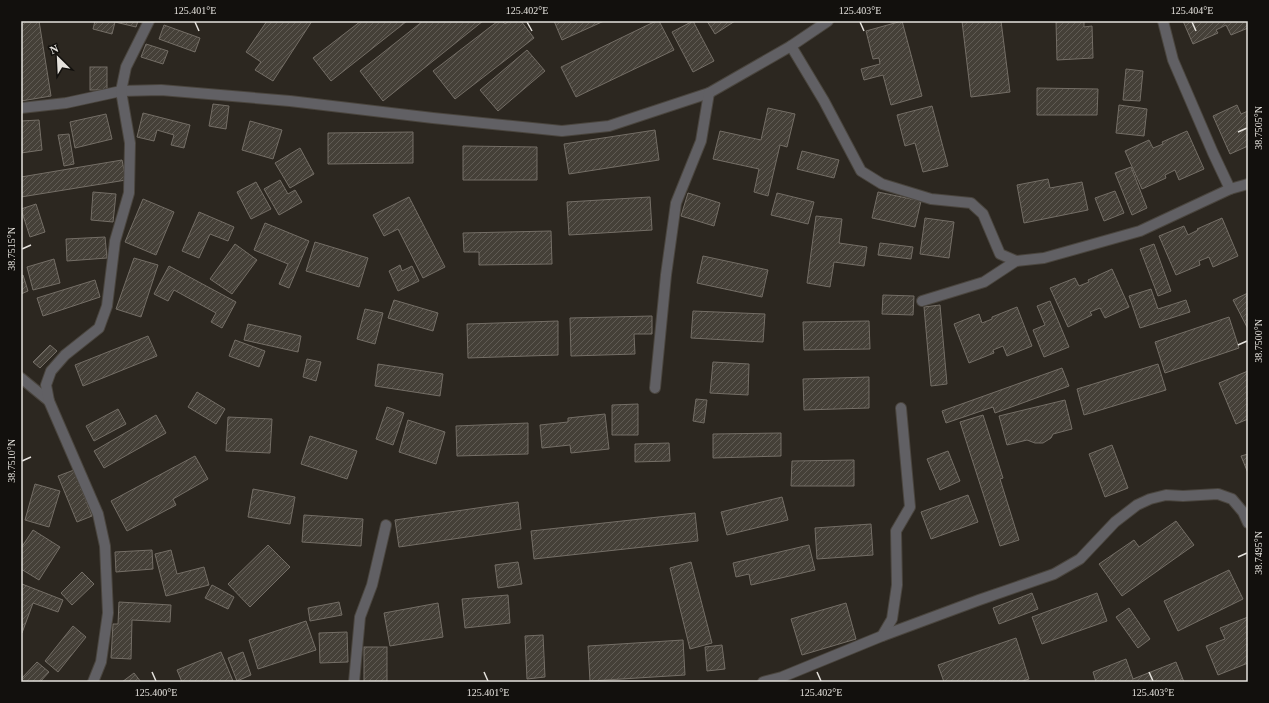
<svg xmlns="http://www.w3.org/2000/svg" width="1269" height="703" viewBox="0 0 1269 703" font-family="Georgia,serif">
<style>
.building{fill:url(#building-hatch);stroke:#746e66}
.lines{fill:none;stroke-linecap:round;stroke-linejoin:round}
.minor-casing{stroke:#4a453e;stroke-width:12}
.minor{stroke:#616064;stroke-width:10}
.ticks{fill:none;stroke:#e5e2dd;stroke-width:1.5}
.neatline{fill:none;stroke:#e5e2dd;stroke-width:1.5}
.ticks-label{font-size:10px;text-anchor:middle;fill:#e5e2dd}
</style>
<defs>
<pattern id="building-hatch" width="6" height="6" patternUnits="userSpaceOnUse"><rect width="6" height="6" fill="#454038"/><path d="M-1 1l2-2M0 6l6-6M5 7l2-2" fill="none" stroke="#605b54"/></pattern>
</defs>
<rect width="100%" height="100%" fill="#2c2720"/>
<g class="building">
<path d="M21 21H39L51 96 21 101Z"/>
<path d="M95 21H138L136 27 115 22 112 34 93 29Z"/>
<path d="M267 21H312L273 81 255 70 261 62 246 52Z"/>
<path d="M361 21H407L331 81 313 58Z"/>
<path d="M423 21H483L383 101 360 71Z"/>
<path d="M498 21H502L505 24 509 21H521L534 38 455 99 433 71Z"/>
<path d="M554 21H604L562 40Z"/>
<path d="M656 21H659L674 50 576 97 561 67Z"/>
<path d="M693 21 714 61 693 72 672 32Z"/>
<path d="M707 21H735L715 34Z"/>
<path d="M902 21 922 96 891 105 883 75 864 80 861 69 880 64 879 58 873 59 866 31Z"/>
<path d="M962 21H1001L1010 92 971 97Z"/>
<path d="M1056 21H1084V27L1092 26 1093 58 1057 60Z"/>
<path d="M1183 21H1248V28L1231 35 1226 25 1216 30 1218 33 1193 44Z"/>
<path d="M164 25 200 38 195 52 159 39Z"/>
<path d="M146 44 168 51 163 64 141 57Z"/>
<path d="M527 50 545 71 498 111 480 90Z"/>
<rect x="90" y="67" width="17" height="23"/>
<path d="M1126 69 1143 71 1140 101 1123 100Z"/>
<path d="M1037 88 1098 89 1097 115H1037Z"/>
<path d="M213 104 229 106 226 129 209 126Z"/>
<path d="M1119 105 1147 109 1144 136 1116 133Z"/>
<path d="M1237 105 1241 114 1248 111V146L1230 154 1213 116Z"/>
<path d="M932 106 948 166 923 172 915 143 905 146 897 115Z"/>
<path d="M768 108 795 114 787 147 780 145 768 196 754 192 759 169 713 159 720 131 761 140Z"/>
<path d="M143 113 190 125 184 148 171 145 174 135 157 130 154 141 137 137Z"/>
<path d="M106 114 112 139 75 148 70 122Z"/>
<path d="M39 120 42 150 21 153V121Z"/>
<path d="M250 121 282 130 273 159 242 150Z"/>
<path d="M655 130 659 160 569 174 564 144Z"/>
<path d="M1187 131 1204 169 1179 180 1175 170 1165 175 1166 178 1142 189 1125 151 1149 140 1153 148 1163 144 1162 142Z"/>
<path d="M413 132V163L328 164V133Z"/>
<path d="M69 134 74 164 64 166 58 135Z"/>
<path d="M463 146 537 147V180H463Z"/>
<path d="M300 148 314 174 290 188 275 163Z"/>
<path d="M802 151 839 160 834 178 797 169Z"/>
<path d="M122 160 126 180 21 197V177Z"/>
<path d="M1131 167 1147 208 1132 215 1115 173Z"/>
<path d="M1048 179 1050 188 1082 182 1088 210 1024 223 1017 185Z"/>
<path d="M280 180 288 194 295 190 302 202 279 215 264 189Z"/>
<path d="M256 182 271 209 251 219 237 192Z"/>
<path d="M1115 191 1124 213 1104 221 1095 198Z"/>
<path d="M93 192 116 194 113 222 91 220Z"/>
<path d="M878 192 921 201 915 227 872 218Z"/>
<path d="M688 193 720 203 714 226 681 216Z"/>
<path d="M777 193 814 202 808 224 771 215Z"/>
<path d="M409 197 445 267 423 278 398 229 384 236 373 215Z"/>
<path d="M650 197 652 230 569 235 567 202Z"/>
<path d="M143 199 174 212 156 255 125 242Z"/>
<path d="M36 204 45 232 30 237 21 209Z"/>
<path d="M199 212 234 227 228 241 210 234 199 258 182 251Z"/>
<path d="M816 216 842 219 839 243 867 247 864 266 834 262 830 287 807 283Z"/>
<path d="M925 218 954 222 949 258 920 254Z"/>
<path d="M1222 218 1238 256 1213 267 1209 257 1199 261 1200 265 1176 275 1159 236 1184 226 1188 235 1198 230 1197 229Z"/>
<path d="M265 223 309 241 289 288 279 284 288 264 254 250Z"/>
<path d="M551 231 552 264 479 265V252H464L463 233Z"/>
<path d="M105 237 107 258 67 261 66 239Z"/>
<path d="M315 242 368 258 359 287 306 271Z"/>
<path d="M880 243 913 247 911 259 878 255Z"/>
<path d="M235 244 257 260 232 294 210 279Z"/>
<path d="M1154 244 1171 291 1158 296 1140 249Z"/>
<path d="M703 256 768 270 762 297 697 283Z"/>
<path d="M134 258 158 265 141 317 116 309Z"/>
<path d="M54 259 60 283 33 290 27 267Z"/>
<path d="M400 265 402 271 412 266 419 281 398 291 389 271Z"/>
<path d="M169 266 236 302 222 328 211 322 216 313 174 290 168 301 154 294Z"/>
<path d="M1112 269 1129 307 1105 318 1100 308 1090 312 1092 315 1068 327 1050 288 1075 278 1079 286 1089 282 1088 280Z"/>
<path d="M23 275 28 291 21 294V276Z"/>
<path d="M95 280 100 297 43 316 37 298Z"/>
<path d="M1151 289 1158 309 1186 300 1190 312 1140 328 1129 296Z"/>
<path d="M1248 293V329L1233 300Z"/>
<path d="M883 295 914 296 913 315 882 314Z"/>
<path d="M394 300 438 313 433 331 388 318Z"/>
<path d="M1050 301 1069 347 1044 357 1033 330 1045 325 1037 306Z"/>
<path d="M940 305 947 384 931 386 924 307Z"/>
<path d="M1017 307 1032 346 1007 356 1003 346 993 350 994 353 969 363 954 324 979 314 982 323 992 319V317Z"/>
<path d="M365 309 383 313 375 344 357 339Z"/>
<path d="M693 311 765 314 763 342 691 338Z"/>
<path d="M652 316V334H634L635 354 571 356 570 318Z"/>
<path d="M1229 317 1239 348 1165 373 1155 342Z"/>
<path d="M558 321V355L468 358 467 324Z"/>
<path d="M869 321 870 349 804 350 803 322Z"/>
<path d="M248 324 301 336 298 352 244 340Z"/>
<path d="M148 336 157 356 83 386 75 365Z"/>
<path d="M235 340 265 351 259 367 229 356Z"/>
<path d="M50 345 57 351 40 368 33 362Z"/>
<path d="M307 359 321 362 316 381 303 377Z"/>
<path d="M713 362 749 364 748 395 710 393Z"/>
<path d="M378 364 443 374 440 396 375 386Z"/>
<path d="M1158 364 1166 390 1084 415 1077 389Z"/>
<path d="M1062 368 1069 386 995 413 993 407 946 423 942 411Z"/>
<path d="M1248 371V419L1236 424 1219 383Z"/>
<path d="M869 377V408L804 410 803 379Z"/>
<path d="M197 392 225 409 216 424 188 407Z"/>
<path d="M696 399 707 400 704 423 693 421Z"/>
<path d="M1065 400 1072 429 1053 434 1051 438 1043 443H1035L1027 440 1007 445 999 416Z"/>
<path d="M638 404V435H612V405Z"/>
<path d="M387 407 404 413 393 445 376 439Z"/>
<path d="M118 409 126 424 94 441 86 426Z"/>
<path d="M605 414 609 449 571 453 570 445 542 448 540 425 568 422V418Z"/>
<path d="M156 415 166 433 104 468 94 451Z"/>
<path d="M983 415 1003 478 1000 479 1019 540 1000 546 960 422Z"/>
<path d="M228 417 272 419 270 453 226 451Z"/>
<path d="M408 420 445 432 436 464 399 452Z"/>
<path d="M528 423V454L457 456 456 426Z"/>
<path d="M781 433V456L713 458V434Z"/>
<path d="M310 436 357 451 347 479 301 464Z"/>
<path d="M669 443 670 461 635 462V444Z"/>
<path d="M1112 445 1128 488 1105 497 1089 454Z"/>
<path d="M948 451 960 481 940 490 927 459Z"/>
<path d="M1248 454V473L1241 456Z"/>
<path d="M195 456 208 479 173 499 176 505 127 531 111 501Z"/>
<path d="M854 460V486H791L792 461Z"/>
<path d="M74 470 92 516 77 522 58 476Z"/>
<path d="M35 484 60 491 49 527 25 520Z"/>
<path d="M253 489 295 497 290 524 248 517Z"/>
<path d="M968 495 978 522 931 539 921 512Z"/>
<path d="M782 497 788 520 727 535 721 512Z"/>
<path d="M518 502 521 529 399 547 395 520Z"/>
<path d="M695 513 698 541 534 559 531 531Z"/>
<path d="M304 515 363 519 361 546 302 542Z"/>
<path d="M1176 521 1194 545 1122 596 1099 564 1134 540 1139 547Z"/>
<path d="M871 524 873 555 817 559 815 528Z"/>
<path d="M33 530 60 547 39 580 21 569V548Z"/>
<path d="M268 545 290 567 250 607 228 584Z"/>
<path d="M809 545 815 570 751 585 749 574 736 577 733 563Z"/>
<path d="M152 550 153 569 116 572 115 552Z"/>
<path d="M171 550 177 574 204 567 209 585 166 596 155 554Z"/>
<path d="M518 562 522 584 498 588 495 565Z"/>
<path d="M691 562 712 643 690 649 670 568Z"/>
<path d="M1229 570 1243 599 1178 631 1164 601Z"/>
<path d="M82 572 94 584 72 605 61 593Z"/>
<path d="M22 584 63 600 58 612 33 603 22 633 21 588Z"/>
<path d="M212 585 234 597 228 609 205 598Z"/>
<path d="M1032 593 1038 609 999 624 993 608Z"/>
<path d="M1097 593 1107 621 1042 644 1032 617Z"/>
<path d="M508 595 510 623 465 628 462 599Z"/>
<path d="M119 602 171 605 170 622 132 620 131 659 111 658 113 624H118Z"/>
<path d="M339 602 342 615 310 621 308 608Z"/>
<path d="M438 603 443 637 390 646 384 613Z"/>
<path d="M846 603 856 639 802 655 791 619Z"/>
<path d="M1129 608 1150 639 1138 648 1116 617Z"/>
<path d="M1248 617V663L1218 675 1206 646 1225 639 1220 628Z"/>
<path d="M306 621 316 650 258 669 249 640Z"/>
<path d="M73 626 86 637 58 672 45 661Z"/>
<path d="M347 632 348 662 320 663 319 633Z"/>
<path d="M543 635 545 677 527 679 525 636Z"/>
<path d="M1016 638 1029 679 1020 682H944L938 665Z"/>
<path d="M683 640 685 675 590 681 588 646Z"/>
<path d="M722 645 725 669 707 671 705 647Z"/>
<rect x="364" y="647" width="23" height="35"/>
<path d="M221 652 233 681 182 682 177 670Z"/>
<path d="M243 652 251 675 237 681 228 658Z"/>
<path d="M1126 659 1133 679 1176 662 1184 682H1096L1093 672Z"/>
<path d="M37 662 49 672 40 682H21V679Z"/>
<path d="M134 673 141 682H122Z"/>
</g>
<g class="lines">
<defs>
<g id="minor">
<path d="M1163 21 1173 60 1213 153 1230 189"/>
<path d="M791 46 824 101 861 171 882 184 931 199 971 203 983 214 1000 254 1016 261 1044 258 1140 231 1230 189 1248 184"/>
<path d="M21 108 66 103 121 91 161 90 290 101 433 118 562 131 609 126 709 93 791 46 828 21"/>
<path d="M922 301 984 282 1016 261"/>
<path d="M21 378 49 401"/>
<path d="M655 388 666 275 676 203 701 141 709 93"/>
<path d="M882 636 892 619 897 585 896 531 910 507 901 408"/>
<path d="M93 682 101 662 108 613 105 546 98 514 49 401 46 385 51 371 65 355 99 328 107 306 115 241 129 193 130 143 121 91 126 67 149 21"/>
<path d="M354 682 360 617 372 585 386 525"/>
<path d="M763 682 782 677 882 636 979 600 1054 574 1080 559 1115 522 1137 505 1150 499 1166 495 1183 496 1218 494 1232 499 1243 512 1248 523"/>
</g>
</defs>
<use href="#minor" class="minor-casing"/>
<use href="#minor" class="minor"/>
</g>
<path class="ticks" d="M195 22 199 31M527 22 532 31M860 22 864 31M1192 22 1196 31M1238 132 1247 128M22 249 31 245M1238 345 1247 341M22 461 31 457M1238 557 1247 553M152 672 156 681M484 672 488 681M817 672 821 681M1149 672 1153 681"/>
<rect width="1269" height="703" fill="none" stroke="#12100d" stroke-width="44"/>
<g transform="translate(58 58) rotate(336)" stroke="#12100d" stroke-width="3" paint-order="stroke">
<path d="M0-3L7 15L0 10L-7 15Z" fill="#e5e2dd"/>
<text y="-6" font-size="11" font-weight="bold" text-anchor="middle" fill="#e5e2dd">N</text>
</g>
<rect x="22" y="22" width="1225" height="659" class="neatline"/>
<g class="ticks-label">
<text x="195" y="14">125.401°E</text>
<text x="527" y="14">125.402°E</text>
<text x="860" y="14">125.403°E</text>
<text x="1192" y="14">125.404°E</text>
<text transform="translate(1258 128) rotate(-90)" y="4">38.7505°N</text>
<text transform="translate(11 249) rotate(-90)" y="4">38.7515°N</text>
<text transform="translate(1258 341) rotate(-90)" y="4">38.7500°N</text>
<text transform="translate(11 461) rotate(-90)" y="4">38.7510°N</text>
<text transform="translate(1258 553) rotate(-90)" y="4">38.7495°N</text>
<text x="156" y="696">125.400°E</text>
<text x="488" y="696">125.401°E</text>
<text x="821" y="696">125.402°E</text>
<text x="1153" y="696">125.403°E</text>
</g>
</svg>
